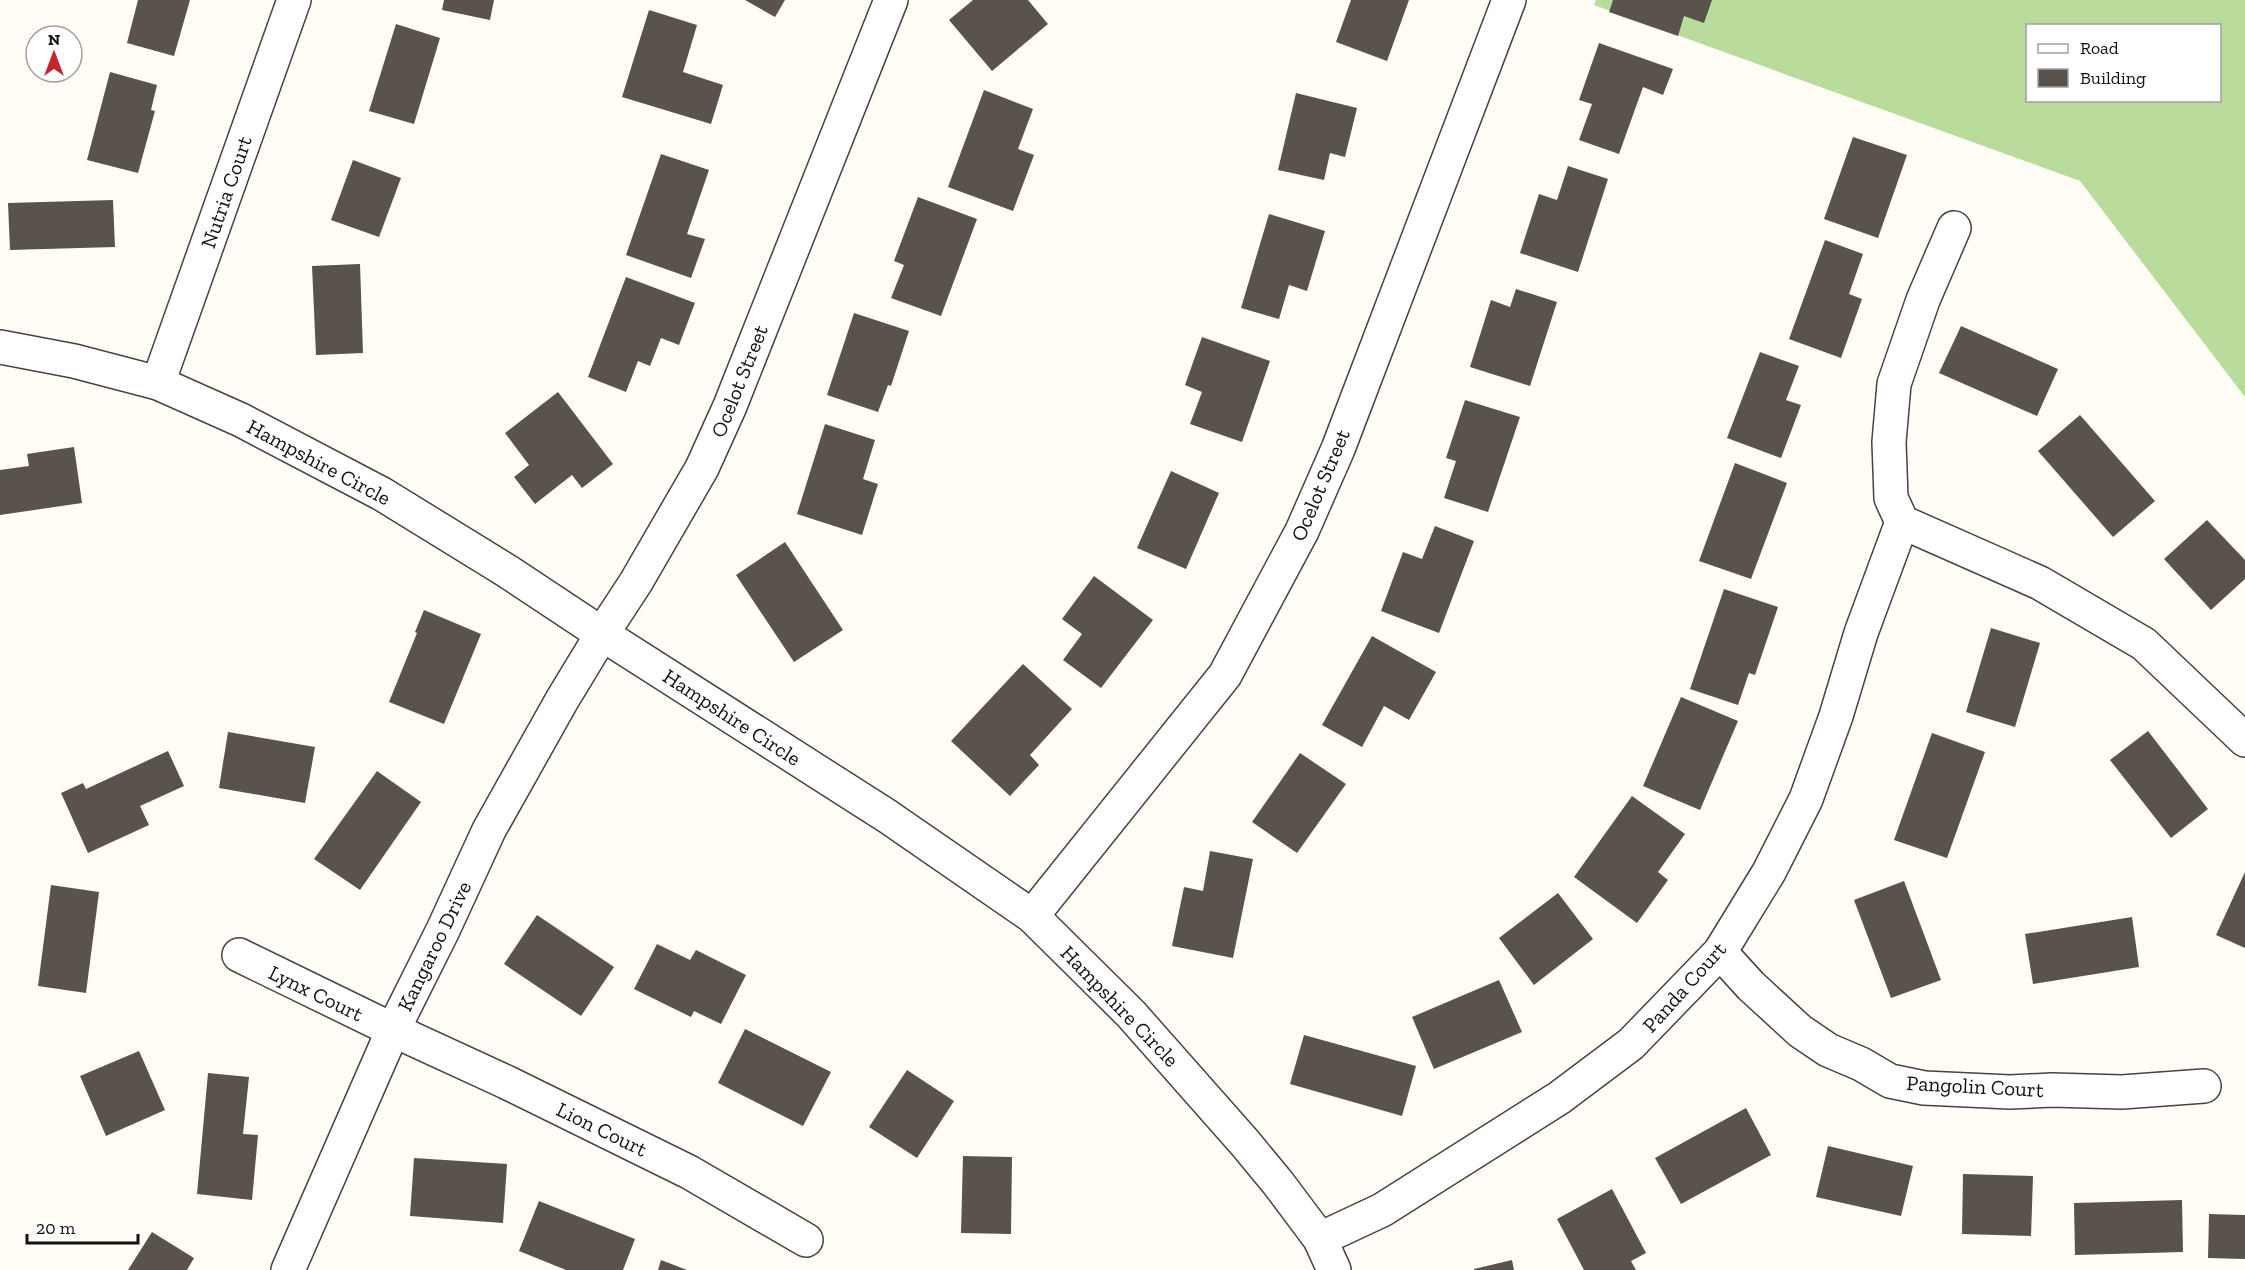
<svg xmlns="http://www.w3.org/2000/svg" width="2245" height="1270" viewBox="0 0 2245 1270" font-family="'Zilla Slab',serif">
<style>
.forest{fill:#b9dc9c;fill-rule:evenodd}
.building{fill:#5a524d}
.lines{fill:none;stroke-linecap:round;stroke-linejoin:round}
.minor-casing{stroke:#444;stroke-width:36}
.minor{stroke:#fff;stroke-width:33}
.labels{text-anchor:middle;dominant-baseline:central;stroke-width:6;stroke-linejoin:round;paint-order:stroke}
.street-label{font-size:21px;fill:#111;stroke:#fff}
</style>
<rect width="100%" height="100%" fill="#fffdf5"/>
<path class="forest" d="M1596 0H2245V397L2080 181 1594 5ZM2028 26H2220V100H2028Z"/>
<g class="building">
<path d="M138 0H190L174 56 127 43Z"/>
<path d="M444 0H494L490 20 442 10Z"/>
<path d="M745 0H785L775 17Z"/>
<path d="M973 0H1028L1048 24 992 71 949 20Z"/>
<path d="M1351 0H1409L1387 61 1336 42Z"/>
<path d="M1613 0H1712L1704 23 1684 16 1678 36 1609 12Z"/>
<path d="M649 10 697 25 683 72 723 85 711 124 622 97Z"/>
<path d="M396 24 440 38 414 124 369 111Z"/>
<path d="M1599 43 1673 69 1663 95 1643 87 1619 154 1579 140 1592 104 1579 100Z"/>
<path d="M110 72 157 85 151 110 155 111 138 173 87 160Z"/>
<path d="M984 90 1033 109 1018 149 1034 155 1013 211 948 187Z"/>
<path d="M1296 93 1357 108 1345 157 1330 153 1324 180 1278 170Z"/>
<path d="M1853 137 1907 155 1878 238 1824 219Z"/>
<path d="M661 154 709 170 687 234 705 239 691 278 626 255Z"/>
<path d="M353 160 401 178 379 237 331 220Z"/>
<path d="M1568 166 1608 179 1578 272 1520 253 1539 194 1557 200Z"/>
<path d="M918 197 977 219 941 316 891 298 904 265 894 261Z"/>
<path d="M113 200 115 247 10 250 8 203Z"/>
<path d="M1269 214 1325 231 1307 291 1289 285 1279 319 1241 308Z"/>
<path d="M1825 240 1863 254 1849 294 1862 299 1841 358 1789 339Z"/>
<path d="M360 264 363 353 316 355 312 266Z"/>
<path d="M626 277 695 303 679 345 661 338 650 366 638 361 626 392 588 377Z"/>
<path d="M1516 289 1557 302 1530 386 1470 367 1491 300 1510 307Z"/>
<path d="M854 313 909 331 891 386 888 385 878 412 827 395Z"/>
<path d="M1961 326 2058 369 2037 416 1939 373Z"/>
<path d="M1202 337 1270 361 1242 442 1190 424 1202 392 1185 385Z"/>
<path d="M1760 352 1799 366 1786 400 1801 405 1781 458 1727 438Z"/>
<path d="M558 392 613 464 582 488 572 475 535 504 514 477 529 465 505 433Z"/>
<path d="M1465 400 1520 417 1488 512 1444 498 1456 461 1446 458Z"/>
<path d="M2080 415 2155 501 2113 537 2038 451Z"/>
<path d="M825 424 875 440 863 479 878 484 862 535 797 514Z"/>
<path d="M74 447 82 503 0 515V470L29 466 27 454Z"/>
<path d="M1735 463 1787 483 1751 579 1699 561Z"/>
<path d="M1171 471 1219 493 1186 569 1137 548Z"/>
<path d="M2207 520 2245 560V579L2211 610 2164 559Z"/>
<path d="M1435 526 1474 541 1439 633 1381 611 1403 552 1422 559Z"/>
<path d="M785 542 843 630 794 662 736 575Z"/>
<path d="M1094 576 1153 620 1101 688 1063 660 1082 634 1062 619Z"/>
<path d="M1724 589 1778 607 1755 675 1749 673 1738 705 1690 689Z"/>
<path d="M424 610 481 634 444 724 389 702 417 633 415 632Z"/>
<path d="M1991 628 2040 643 2015 727 1966 712Z"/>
<path d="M1372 636 1436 672 1409 720 1384 706 1362 747 1322 725Z"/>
<path d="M1023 664 1072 709 1030 755 1039 765 1010 796 951 741Z"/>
<path d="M1681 697 1738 721 1700 810 1643 786Z"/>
<path d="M2148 731 2208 809 2171 838 2110 760Z"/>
<path d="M228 732 315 747 305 803 219 788Z"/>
<path d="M1932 733 1985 752 1947 858 1894 840Z"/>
<path d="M168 751 184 786 140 806 149 825 88 853 61 793 83 783 86 789Z"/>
<path d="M1300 753 1346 784 1297 853 1252 822Z"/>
<path d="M377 771 421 802 360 890 314 859Z"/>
<path d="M1632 796 1685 834 1658 872 1668 880 1637 923 1574 877Z"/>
<path d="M1210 851 1253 859 1233 958 1172 946 1184 887 1203 891Z"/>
<path d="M2245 872V948L2216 935Z"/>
<path d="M1904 881 1941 980 1891 998 1854 900Z"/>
<path d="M51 885 99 892 86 993 38 986Z"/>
<path d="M1558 893 1593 939 1534 985 1499 938Z"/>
<path d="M537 915 614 967 581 1016 504 964Z"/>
<path d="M2132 917 2139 967 2033 984 2025 934Z"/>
<path d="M657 944 690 960 696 950 746 975 721 1024 694 1011 691 1017 634 989Z"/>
<path d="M1499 980 1522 1032 1434 1069 1412 1017Z"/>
<path d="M745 1029 831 1072 803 1126 718 1083Z"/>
<path d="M1304 1035 1416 1066 1402 1116 1290 1084Z"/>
<path d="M139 1051 165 1110 106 1136 80 1076Z"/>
<path d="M907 1070 954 1101 917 1158 869 1127Z"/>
<path d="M208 1073 249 1077 243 1134 258 1135 252 1200 197 1194Z"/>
<path d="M1746 1108 1771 1155 1681 1204 1655 1158Z"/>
<path d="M1828 1146 1913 1166 1901 1216 1816 1197Z"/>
<path d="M963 1156 1012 1157 1011 1234 961 1233Z"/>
<path d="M414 1158 507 1164 503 1223 410 1216Z"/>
<path d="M1963 1174 2033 1176 2031 1236 1962 1234Z"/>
<path d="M1612 1189 1646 1253 1631 1261 1636 1270H1584L1557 1219Z"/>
<path d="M2182 1200 2183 1252 2075 1255 2074 1203Z"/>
<path d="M539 1201 635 1239 623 1270H566L519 1251Z"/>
<path d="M2209 1214 2245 1215V1259L2208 1258Z"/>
<path d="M152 1232 194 1258 187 1270H128Z"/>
<path d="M661 1260 687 1270H658Z"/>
<path d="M1512 1260 1514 1270H1474V1269Z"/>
</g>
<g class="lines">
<defs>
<g id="minor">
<path d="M1954 228 1923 300 1894 384 1889 442 1891 498 1902 522 2040 583 2144 644 2245 740"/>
<path d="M0 347 74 361 158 383 241 420 382 494 507 571 602 634 887 816 1032 916 1131 1014 1245 1143 1278 1183 1320 1239 1334 1270"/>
<path d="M158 383 294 0"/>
<path d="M1032 916 1225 675 1302 531 1338 449 1509 0"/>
<path d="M1720 952 1751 986 1800 1031 1828 1050 1861 1064 1890 1081 1924 1088 2010 1092 2052 1090 2122 1092 2204 1086"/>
<path d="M239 955 393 1030 506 1082 689 1172 806 1240"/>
<path d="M1320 1239 1382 1210 1559 1098 1631 1044 1720 952 1769 872 1806 799 1836 716 1861 633 1902 522"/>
<path d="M288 1270 393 1030 443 930 489 830 562 700 602 634 636 582 702 468 730 406 891 0"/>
</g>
</defs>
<use href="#minor" class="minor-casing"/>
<use href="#minor" class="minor"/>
</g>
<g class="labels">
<g class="street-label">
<text transform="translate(226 192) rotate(-71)">Nutria Court</text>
<text transform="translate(739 381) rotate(-68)">Ocelot Street</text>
<text transform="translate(319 462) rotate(28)">Hampshire Circle</text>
<text transform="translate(1320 485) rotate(-67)">Ocelot Street</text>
<text transform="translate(732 717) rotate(33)">Hampshire Circle</text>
<text transform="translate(434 946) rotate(-64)">Kangaroo Drive</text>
<text transform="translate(1684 987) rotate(-48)">Panda Court</text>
<text transform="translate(316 993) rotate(26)">Lynx Court</text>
<text transform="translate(1120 1006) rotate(46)">Hampshire Circle</text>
<text transform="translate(1975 1086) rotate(3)">Pangolin Court</text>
<text transform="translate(602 1129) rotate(26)">Lion Court</text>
</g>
</g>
<rect x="2026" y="24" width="195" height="78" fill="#ffffff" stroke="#a0a0a0" stroke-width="1.5"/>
<rect x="2038" y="44" width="30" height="9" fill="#ffffff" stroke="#a0a0a0" stroke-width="1.5"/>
<text x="2080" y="54" font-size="18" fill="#111111">Road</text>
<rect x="2038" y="69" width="30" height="18" fill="#5a524d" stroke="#a0a0a0" stroke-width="1.5"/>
<text x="2080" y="84" font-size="18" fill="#111111">Building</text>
<g transform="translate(54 54)"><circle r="28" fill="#ffffff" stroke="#a0a0a0" stroke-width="1.5"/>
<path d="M0-4.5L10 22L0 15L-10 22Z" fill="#c4262e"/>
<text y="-9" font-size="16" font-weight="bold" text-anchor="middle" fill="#111111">N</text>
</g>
<path d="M27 1234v9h111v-9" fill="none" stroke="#111111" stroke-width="3"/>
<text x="36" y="1234" font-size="18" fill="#111111" stroke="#ffffff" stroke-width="4.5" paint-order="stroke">20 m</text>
</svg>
